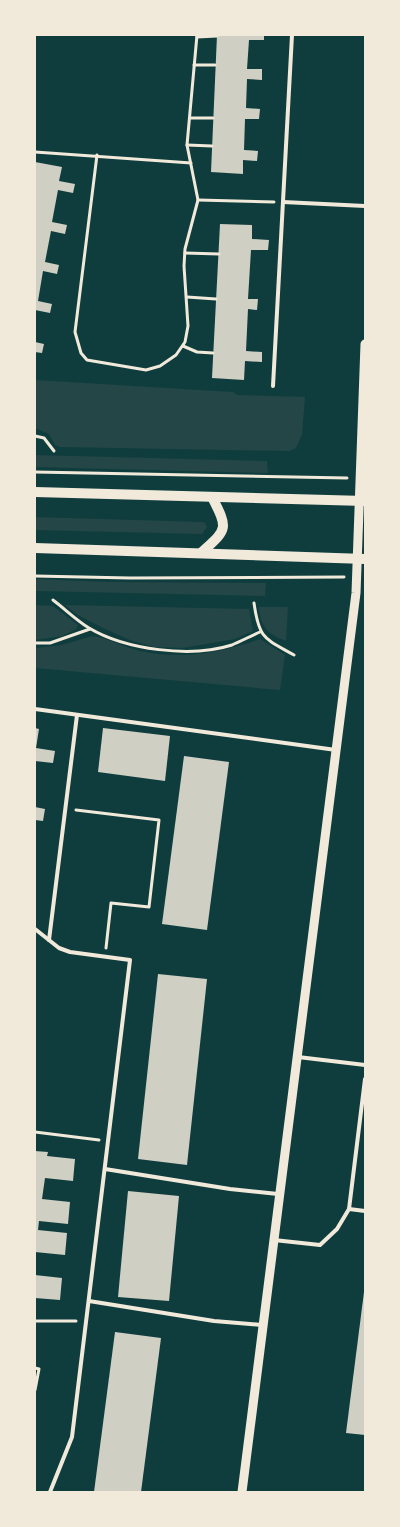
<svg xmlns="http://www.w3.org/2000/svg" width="400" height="1527" viewBox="0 0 400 1527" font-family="Barlow,sans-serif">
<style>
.green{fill:#244646}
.building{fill:#cfcfc3}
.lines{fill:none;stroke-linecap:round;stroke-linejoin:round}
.path{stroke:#f1e9da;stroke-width:3}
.service{stroke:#f1e9da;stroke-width:4}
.tertiary{stroke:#f1e9da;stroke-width:9}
.secondary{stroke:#f1e9da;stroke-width:10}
</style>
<rect width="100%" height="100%" fill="#0f3d3e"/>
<g class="green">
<path d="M35 380 233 392 237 395 305 397 302 435 296 448 289 451 60 447 55 445 49 434 35 428Z"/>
<path d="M35 455 267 461 268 473 35 467Z"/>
<path d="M35 517 202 522 205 523 207 527 202 534 35 530Z"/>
<path d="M35 579 107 582 266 583 265 596 35 591Z"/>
<path d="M35 605 53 606 78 625 76 629 62 636 35 640Z"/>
<path d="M65 605 249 609 253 631 235 639 183 648 154 647 130 640 103 628 76 614Z"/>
<path d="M259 607H288L286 641C268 635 260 626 259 607Z"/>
<path d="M92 636C109 638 123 647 140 651 181 660 220 653 260 639L285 655 280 690 35 668V648L62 645Z"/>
</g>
<g class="building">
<path d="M217 35H264V40H249L247 69H262V80L247 79 246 108 260 109 259 119H245L244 150 258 151 257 161 243 160V174L211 172Z"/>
<path d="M35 162 62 167 59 181 75 184 73 193 58 190 52 222 67 225 65 234 51 231 45 262 59 265 57 274 43 271 38 301 52 304 50 313 35 310Z"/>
<path d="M220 224 252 225V239L269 240 268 250H251L248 299H258L257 310 248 309 246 351 262 352V362L245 361 244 380 212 378Z"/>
<path d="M35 342 44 344 42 353 35 352Z"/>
<path d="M35 728 39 729 36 748 55 751 53 763 35 761Z"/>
<path d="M103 728 170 736 165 781 98 772Z"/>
<path d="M184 756 229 762 207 930 162 924Z"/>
<path d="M35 807 45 809 43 821 35 820Z"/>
<path d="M158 974 207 979 187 1165 138 1159Z"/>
<path d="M35 1151 48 1152 47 1156 75 1159 73 1181 45 1178 42 1199 70 1202 68 1224 39 1221 38 1230 67 1233 65 1255 35 1252Z"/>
<path d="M128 1191 179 1196 169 1301 118 1297Z"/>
<path d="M35 1275 62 1278 60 1300 35 1298Z"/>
<path d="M364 1292H365V1435L346 1433Z"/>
<path d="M115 1332 161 1338 141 1492H94Z"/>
</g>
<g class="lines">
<g class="path">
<path d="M197 37 217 36"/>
<path d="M194 65H215"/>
<path d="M190 118H213"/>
<path d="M187 145 212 146"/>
<path d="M35 152 191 163"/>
<path d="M97 155 75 332 81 353 87 360 146 370 160 366 176 355 185 342 188 326 184 266 185 249 198 200 187 145 197 35"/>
<path d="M198 200 274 202"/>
<path d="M185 253 219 254"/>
<path d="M187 297 216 299"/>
<path d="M183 346 197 352 213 353"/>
<path d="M35 436 44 438 54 451"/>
<path d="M35 472 347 478"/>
<path d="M35 576 130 578 344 577"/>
<path d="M53 600C65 609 76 620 89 628 126 650 191 658 232 645 241 641 251 636 260 632"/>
<path d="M254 603C259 639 264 638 294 655"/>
<path d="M35 643H50L90 629"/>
<path d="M76 810 159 820 149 907 111 903 106 948"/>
<path d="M35 1132 99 1140"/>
<path d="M35 1321H76"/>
<path d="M35 1368 39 1369 35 1390"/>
</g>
<g class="service">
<path d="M283 202 365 206"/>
<path d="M273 386 292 35"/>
<path d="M35 709 336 750"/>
<path d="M35 929 59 948 70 952 130 960 72 1437 50 1492"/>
<path d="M49 940 77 715"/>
<path d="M298 1057 365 1065"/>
<path d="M105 1169 230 1189 278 1194"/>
<path d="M349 1209 365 1211"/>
<path d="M274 1240 320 1245 337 1229 349 1209 365 1079"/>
<path d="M89 1301 214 1321 262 1325"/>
</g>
<path class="tertiary" d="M242 1492 356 593 365 344"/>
<g class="secondary">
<path d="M35 492 365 501"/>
<path d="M35 548 365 559"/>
<path d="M201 553C227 529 229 530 212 497"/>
</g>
</g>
<rect width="400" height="1527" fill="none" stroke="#f1e9da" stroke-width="72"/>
</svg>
